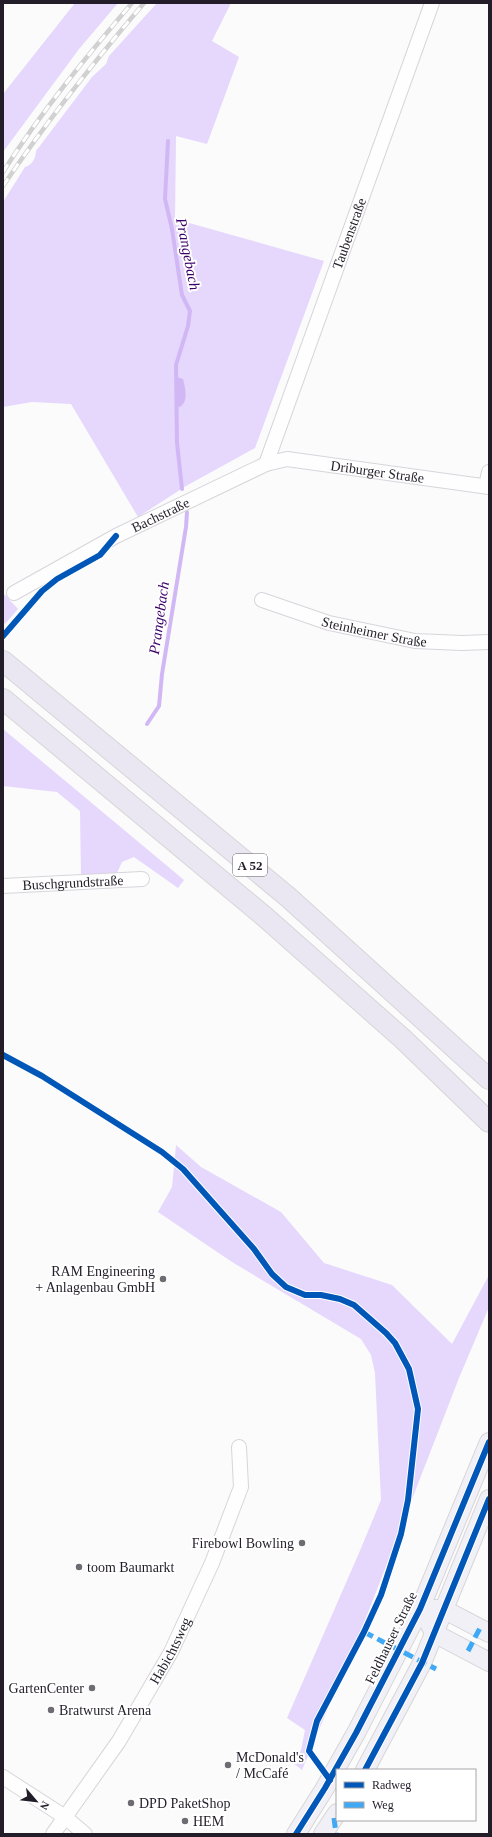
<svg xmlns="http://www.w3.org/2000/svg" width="492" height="1837" viewBox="0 0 492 1837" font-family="'Times New Roman',serif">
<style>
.green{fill:#e6d7fc}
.water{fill:#d1b8f5}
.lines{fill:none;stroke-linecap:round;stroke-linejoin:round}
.stream{stroke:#d1b8f5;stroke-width:4}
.minor-casing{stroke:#d7d5db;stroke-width:16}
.major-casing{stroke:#d6d5d7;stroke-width:20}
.highway-casing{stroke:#d6d5d7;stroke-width:22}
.minor{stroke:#fefefe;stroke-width:14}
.major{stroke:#f2f0f7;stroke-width:18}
.highway{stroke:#ebe7f2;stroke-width:20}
.rail-casing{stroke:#d1d1d2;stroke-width:4.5}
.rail{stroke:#fff;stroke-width:3;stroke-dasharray:9;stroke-linecap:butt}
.quiet{stroke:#3fa9f5;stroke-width:5;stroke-dasharray:10 5;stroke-linecap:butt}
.cycleway-casing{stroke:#fff;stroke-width:8}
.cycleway{stroke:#0057b8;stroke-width:6}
.poi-dot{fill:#6e6b72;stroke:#fff;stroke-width:1.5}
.labels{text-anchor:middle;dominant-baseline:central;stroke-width:4;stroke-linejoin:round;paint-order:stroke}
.shield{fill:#fff;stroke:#646169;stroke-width:1}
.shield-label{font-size:13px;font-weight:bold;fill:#221d29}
.street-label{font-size:14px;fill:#221d29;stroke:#fff}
.poi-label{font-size:14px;fill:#221d29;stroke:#fff;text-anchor:start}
.water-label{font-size:15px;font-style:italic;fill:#3c0069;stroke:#fff}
</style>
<rect width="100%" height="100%" fill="#fbfbfb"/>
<g class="green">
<path d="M75 3H118L79 49 3 152V94Z"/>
<path d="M157 3H231L212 41 239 57 207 144 176 136 175 219 324 261 255 448 186 486 138 517 71 404 32 402 3 407V202L25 167C32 165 36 158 36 151L92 77 106 64 109 56Z"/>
<path d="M3 593 18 609 5 624 3 622Z"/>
<path d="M3 729 184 880 178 888 134 857 122 862 116 875 81 876 80 811 57 792 3 786Z"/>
<path d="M176 1145 201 1167 281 1212 324 1263 392 1285 452 1344 489 1275V1307L459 1378 364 1623 302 1770 293 1763 301 1750 305 1730 287 1718 359 1553 381 1500 375 1373 371 1355 361 1339 232 1262 158 1212 172 1187Z"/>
</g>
<path class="water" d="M177 377 183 379C185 388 189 401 180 407L176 406Z"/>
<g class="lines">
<g class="stream">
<path d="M168 141 165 199 172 229 182 295 190 311 188 326 176 365 177 443 182 489"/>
<path d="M147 724 159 706 162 674 186 527 187 512"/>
</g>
<defs>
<g id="minor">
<path id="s1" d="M266 464 432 3"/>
<path d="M486 486 489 472"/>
<path id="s2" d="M14 593 116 536 266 464 287 459 489 487"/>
<path id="s3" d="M262 600 329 623 415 641 462 643 489 642"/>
<path id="s4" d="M3 886 142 879"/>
<path d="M3 1777 65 1817 85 1834"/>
<path id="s5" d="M53 1834 119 1741 171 1652 212 1563 241 1487 239 1447"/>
</g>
<g id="major">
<path d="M432 1609H443L489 1633"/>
<path d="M429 1623 434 1633 489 1662"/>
<path d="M365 1770 422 1663 489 1499"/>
<path d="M296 1834 325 1788 356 1733 420 1609 489 1442"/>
<path d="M323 1834 337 1813"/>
</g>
<g id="highway">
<path d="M3 661 288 897 489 1079"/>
<path d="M3 699 265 917 403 1039 489 1122"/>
</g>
</defs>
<use href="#minor" class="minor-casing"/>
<use href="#major" class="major-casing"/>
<use href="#highway" class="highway-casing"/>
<use href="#minor" class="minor"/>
<use href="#major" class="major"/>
<use href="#highway" class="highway"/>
<defs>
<g id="rail">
<path d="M3 172C41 112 86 57 132 3"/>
<path d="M3 186C46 122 94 62 144 3"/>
</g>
</defs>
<use href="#rail" class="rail-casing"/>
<use href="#rail" class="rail"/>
<g class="quiet">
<path d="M364 1632 436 1669"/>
<path d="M468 1651 480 1628"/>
<path d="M334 1818 336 1834"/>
</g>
<defs>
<g id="cycleway">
<path d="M3 636 42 591 57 579 100 555 116 536"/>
<path d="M3 1055 42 1076 162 1152 183 1169 254 1249 272 1274 286 1287 305 1295H321L340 1299 354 1305 386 1333 395 1343 409 1369 418 1409 408 1500 401 1534 381 1595 364 1632 317 1721 309 1751 330 1780"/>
<path d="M365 1770 422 1663 489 1499"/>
<path d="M296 1834 325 1788 356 1733 420 1609 489 1442"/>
</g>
</defs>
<use href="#cycleway" class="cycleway-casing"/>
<use href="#cycleway" class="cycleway"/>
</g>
<g class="poi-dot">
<circle cx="163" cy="1279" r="4"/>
<circle cx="302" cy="1543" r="4"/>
<circle cx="79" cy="1567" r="4"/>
<circle cx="92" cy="1688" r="4"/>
<circle cx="51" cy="1710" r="4"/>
<circle cx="228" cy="1765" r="4"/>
<circle cx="131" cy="1803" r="4"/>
<circle cx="185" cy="1821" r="4"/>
</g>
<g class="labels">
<rect class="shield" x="233" y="854" width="34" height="22" rx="3"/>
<g class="shield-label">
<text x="250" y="865">A 52</text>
</g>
<g class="street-label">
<text stroke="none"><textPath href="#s1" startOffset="245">Taubenstraße</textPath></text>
<text stroke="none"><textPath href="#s2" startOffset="396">Driburger Straße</textPath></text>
<text stroke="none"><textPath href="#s2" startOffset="166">Bachstraße</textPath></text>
<text stroke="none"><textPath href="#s3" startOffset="117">Steinheimer Straße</textPath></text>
<text stroke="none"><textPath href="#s4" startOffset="70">Buschgrundstraße</textPath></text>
<text transform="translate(391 1638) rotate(-64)">Feldhauser Straße</text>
<text stroke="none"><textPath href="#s5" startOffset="218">Habichtsweg</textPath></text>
</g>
<g class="poi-label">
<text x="155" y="1271" text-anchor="end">RAM Engineering<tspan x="155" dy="16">+ Anlagenbau GmbH</tspan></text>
<text x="294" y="1543" text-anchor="end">Firebowl Bowling</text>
<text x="87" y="1567">toom Baumarkt</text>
<text x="84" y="1688" text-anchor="end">GartenCenter</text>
<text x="59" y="1710">Bratwurst Arena</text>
<text x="236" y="1757">McDonald's<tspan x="236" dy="16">/ McCafé</tspan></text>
<text x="139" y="1803">DPD PaketShop</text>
<text x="193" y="1821">HEM</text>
</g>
<g class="water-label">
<text transform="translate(188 254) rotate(79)">Prangebach</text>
<text transform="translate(159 618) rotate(-82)">Prangebach</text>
</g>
</g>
<rect width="492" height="1837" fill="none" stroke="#221d29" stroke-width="8"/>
<rect x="336" y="1769" width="140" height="52" fill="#ffffff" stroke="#a7a5a9"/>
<rect x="344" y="1782" width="20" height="6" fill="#0057b8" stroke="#a7a5a9"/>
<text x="372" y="1789" font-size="12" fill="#221d29">Radweg</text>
<rect x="344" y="1802" width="20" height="6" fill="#3fa9f5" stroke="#a7a5a9"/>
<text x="372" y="1809" font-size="12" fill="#221d29">Weg</text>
<g transform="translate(36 1801) rotate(118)" stroke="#ffffff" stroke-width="3" paint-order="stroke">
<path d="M0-3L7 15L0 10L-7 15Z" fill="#221d29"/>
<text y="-6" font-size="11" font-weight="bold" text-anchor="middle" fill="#221d29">N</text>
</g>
</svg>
